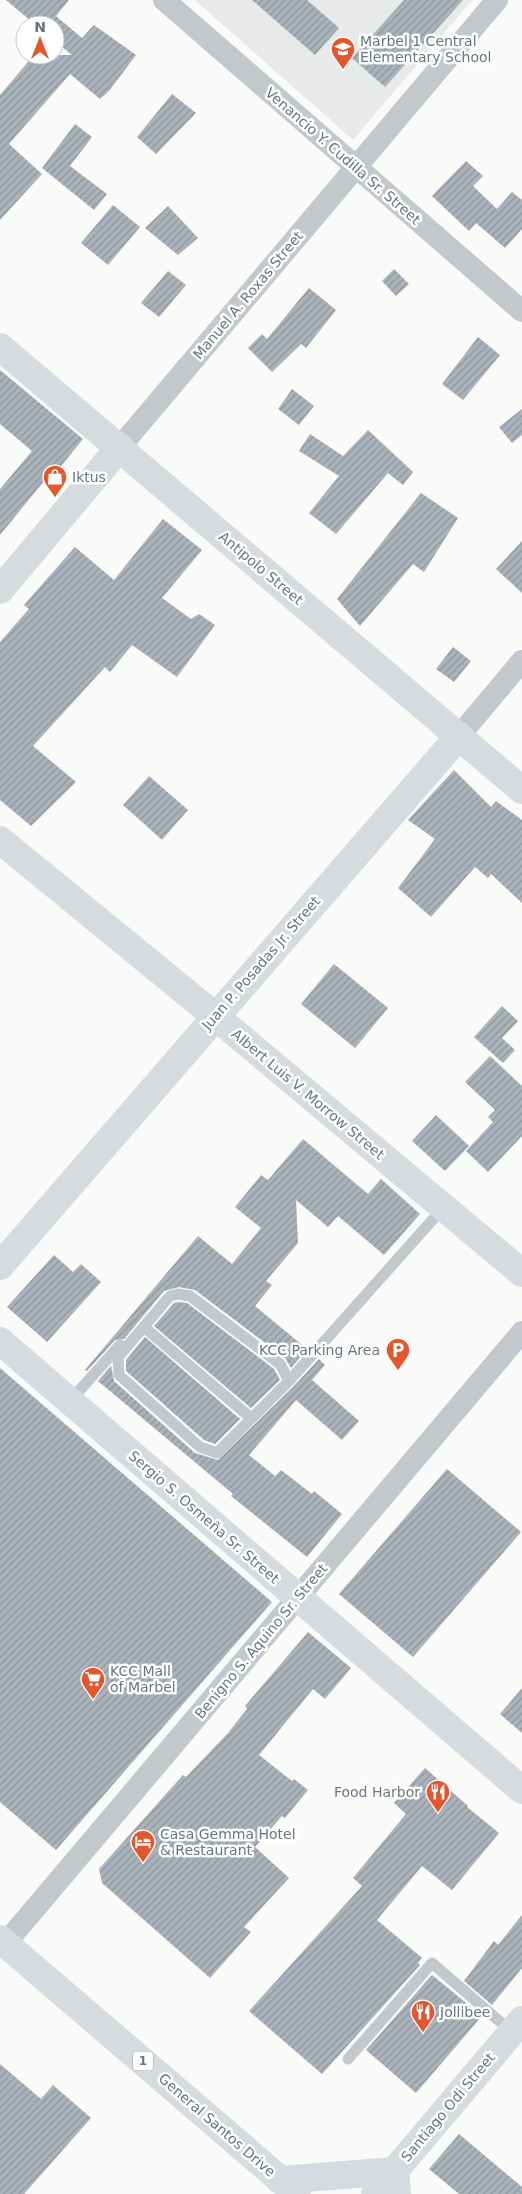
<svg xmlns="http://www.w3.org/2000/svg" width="522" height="2194" viewBox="0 0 522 2194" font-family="'DejaVu Sans',sans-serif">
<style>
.built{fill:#e8e9e9}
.building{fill:url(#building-hatch)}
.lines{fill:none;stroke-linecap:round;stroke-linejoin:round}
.lane{stroke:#c3c8cc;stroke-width:11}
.street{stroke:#c3c8cc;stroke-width:22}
.secondary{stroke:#d6dbdf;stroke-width:28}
.highway{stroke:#d6dbdf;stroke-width:28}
.labels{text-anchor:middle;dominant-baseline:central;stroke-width:5;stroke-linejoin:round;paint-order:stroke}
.shield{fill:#fff;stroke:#939fa8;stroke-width:1}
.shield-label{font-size:12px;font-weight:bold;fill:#657683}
.poi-label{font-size:14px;fill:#657683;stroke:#fff;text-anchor:start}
.street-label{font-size:14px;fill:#657683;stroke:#fff}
</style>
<defs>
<pattern id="building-hatch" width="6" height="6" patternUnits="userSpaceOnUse" patternTransform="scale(1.25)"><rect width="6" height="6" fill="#aab3b9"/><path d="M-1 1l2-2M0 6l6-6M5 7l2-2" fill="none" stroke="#8e969c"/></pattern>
</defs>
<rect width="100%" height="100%" fill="#fafaf8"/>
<path class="built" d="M195 0H472L353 140Z"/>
<g class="building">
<path d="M6 0H69L56 16 82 38 94 25 136 55 109 91 100 99 70 74 9 144 42 174 0 220V95L34 55H72L55 41V25H36Z"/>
<path d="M252 0H307L339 28 315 55Z"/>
<path d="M404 0H463L385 87 352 58Z"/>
<path d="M172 94 196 113 156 154 137 137Z"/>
<path d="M75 124 92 137 70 166 107 194 94 210 42 168Z"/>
<path d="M466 161 483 176 473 186 497 209 512 192 522 200V229L505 248 476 223 469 231 432 196Z"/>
<path d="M113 205 140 227 108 265 81 243Z"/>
<path d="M168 206 198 238 178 255 145 228Z"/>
<path d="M394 269 409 284 396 296 382 281Z"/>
<path d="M168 271 186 285 159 317 141 303Z"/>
<path d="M309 288 336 310 306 348 301 344 272 372 248 348 262 334 267 339Z"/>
<path d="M478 337 500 355 463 400 442 384Z"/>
<path d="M0 370 83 439 57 471 54 469 0 535V489L32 451 0 424Z"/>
<path d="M292 389 314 406 299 425 278 409Z"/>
<path d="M522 409V435L512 443 499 427Z"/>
<path d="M368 430 413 472 403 485 388 473 336 534 309 513 339 476 299 451 310 434 343 456Z"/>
<path d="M421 493 458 518 424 572 413 564 360 626 337 599Z"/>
<path d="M163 519 202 550 162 598 191 619 199 614 215 625 177 677 132 645 110 672 105 667 33 746 76 782 31 826 0 800V642L29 609 24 605 75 547 114 580Z"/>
<path d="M522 541V593L496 569Z"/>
<path d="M453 647 471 661 454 682 436 669Z"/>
<path d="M454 770 491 807 496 801 522 820V903L491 874 488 878 475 867 431 917 398 888 435 839 408 820Z"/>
<path d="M149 776 188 810 162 840 123 805Z"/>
<path d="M334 964 388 1008 355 1048 301 1004Z"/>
<path d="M502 1006 518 1021 502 1038 515 1050 503 1063 474 1037Z"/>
<path d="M490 1056 522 1086V1136L488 1172 466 1151 493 1122 488 1117 495 1110 465 1082Z"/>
<path d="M436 1115 469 1146 445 1171 412 1141Z"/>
<path d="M303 1139 368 1194 381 1179 420 1214 384 1255 338 1216 328 1227 296 1200 298 1243 266 1281 272 1285 255 1306 307 1349 291 1368 285 1358 195 1290 179 1287 164 1291 124 1339 115 1340 87 1371 85 1370 198 1236 232 1264 261 1228 235 1207 261 1175 268 1180Z"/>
<path d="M54 1255 73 1272 81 1264 101 1282 47 1342 7 1307Z"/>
<path d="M178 1302 187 1303 274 1369 280 1380 251 1408 154 1326 174 1303Z"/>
<path d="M145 1337 240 1419 215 1444 204 1440 126 1371V1360Z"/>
<path d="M319 1359 325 1365 312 1380 359 1421 342 1440 296 1400 249 1455 275 1476 281 1470 312 1494 314 1491 342 1514 307 1557 231 1496 233 1494 98 1381 111 1366 114 1381 195 1453 218 1460 294 1386Z"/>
<path d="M0 1368 272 1602 56 1850 0 1802Z"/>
<path d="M447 1469 521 1532 413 1657 339 1594Z"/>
<path d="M308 1632 351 1668 325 1699 313 1689 259 1755 292 1781 294 1779 308 1790 285 1818 282 1816 255 1847 289 1878 244 1927 251 1932 210 1978 102 1883 99 1869 183 1775 186 1777 228 1733 247 1709 245 1706Z"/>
<path d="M522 1688V1733L500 1714Z"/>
<path d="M425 1768 468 1806 467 1807 499 1833 452 1890 422 1866 377 1920 422 1958 418 1963 420 1965 322 2074 249 2011 362 1886 353 1878 406 1814 394 1803Z"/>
<path d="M522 1915V1968L492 2005 464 1981 494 1941 498 1945Z"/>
<path d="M432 1975 482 2016 416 2093 366 2050Z"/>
<path d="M0 2064 41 2099 53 2085 91 2118 24 2194H0Z"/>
<path d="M459 2134 522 2187V2194H459L429 2169Z"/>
</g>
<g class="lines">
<g class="lane">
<path d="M144 1327 251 1418"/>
<path d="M289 1381 280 1364 190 1296 178 1294 170 1296 118 1357 119 1375 200 1447 217 1453 289 1381 443 1208"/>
<path d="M70 1401 120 1345"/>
<path d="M348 2059 432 1963 512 2032"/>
</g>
<g class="street">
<path d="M164 0 522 311"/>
<path d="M120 447 497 0"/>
<path d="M459 736 522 661"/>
<path d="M5 1944 522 1332"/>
</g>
<g class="secondary">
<path d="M0 347 522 790"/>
<path d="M0 590 120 447"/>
<path d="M0 840 215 1016 522 1273"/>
<path d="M0 1266 459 736"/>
<path d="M0 1341 522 1790"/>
<path d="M375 2194 522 2020"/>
</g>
<g class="highway">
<path d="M0 1939 297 2194"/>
<path d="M280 2180 395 2171 397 2194"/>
</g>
</g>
<defs>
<symbol id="school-pin" viewBox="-11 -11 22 30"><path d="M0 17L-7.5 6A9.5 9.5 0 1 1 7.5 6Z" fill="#e4572e" stroke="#fff"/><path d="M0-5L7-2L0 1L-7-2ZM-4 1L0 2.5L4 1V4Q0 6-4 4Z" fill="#fff"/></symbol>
<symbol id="shop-pin" viewBox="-11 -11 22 30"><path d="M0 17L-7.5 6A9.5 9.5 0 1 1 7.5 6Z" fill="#e4572e" stroke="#fff"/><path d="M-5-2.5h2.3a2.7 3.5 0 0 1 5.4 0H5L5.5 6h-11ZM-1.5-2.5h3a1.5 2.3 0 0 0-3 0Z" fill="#fff"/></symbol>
<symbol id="parking-pin" viewBox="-11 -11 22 30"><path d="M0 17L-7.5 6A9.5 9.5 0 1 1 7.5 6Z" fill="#e4572e" stroke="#fff"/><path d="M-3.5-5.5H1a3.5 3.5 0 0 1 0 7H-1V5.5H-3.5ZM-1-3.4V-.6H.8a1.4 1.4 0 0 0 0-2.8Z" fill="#fff"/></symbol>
<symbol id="supermarket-pin" viewBox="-11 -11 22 30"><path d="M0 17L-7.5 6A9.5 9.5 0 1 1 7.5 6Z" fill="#e4572e" stroke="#fff"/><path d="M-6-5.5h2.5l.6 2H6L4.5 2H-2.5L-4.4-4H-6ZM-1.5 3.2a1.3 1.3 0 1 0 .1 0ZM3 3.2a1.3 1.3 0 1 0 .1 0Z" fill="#fff"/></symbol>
<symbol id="restaurant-pin" viewBox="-11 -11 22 30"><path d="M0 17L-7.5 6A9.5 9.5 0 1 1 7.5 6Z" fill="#e4572e" stroke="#fff"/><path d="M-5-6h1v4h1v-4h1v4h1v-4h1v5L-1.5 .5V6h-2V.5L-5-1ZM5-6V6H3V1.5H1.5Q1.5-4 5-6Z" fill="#fff"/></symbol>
<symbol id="hotel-pin" viewBox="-11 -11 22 30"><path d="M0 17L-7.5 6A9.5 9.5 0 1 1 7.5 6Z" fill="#e4572e" stroke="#fff"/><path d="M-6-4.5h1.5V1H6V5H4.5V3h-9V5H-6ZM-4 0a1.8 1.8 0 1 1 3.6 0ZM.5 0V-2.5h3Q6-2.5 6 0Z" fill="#fff"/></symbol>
</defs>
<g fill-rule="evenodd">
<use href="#school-pin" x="329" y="35" width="28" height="38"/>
<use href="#shop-pin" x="41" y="463" width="28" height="38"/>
<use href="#parking-pin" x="384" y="1336" width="28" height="38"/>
<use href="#supermarket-pin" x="79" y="1665" width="28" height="38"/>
<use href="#restaurant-pin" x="424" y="1778" width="28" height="38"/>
<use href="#hotel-pin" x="129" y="1828" width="28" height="38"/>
<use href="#restaurant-pin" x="409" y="1998" width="28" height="38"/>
</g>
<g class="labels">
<rect class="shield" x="133" y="2051.5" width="20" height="19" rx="4"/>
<g class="shield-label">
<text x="143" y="2061">1</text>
</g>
<g class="poi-label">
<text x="360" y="41">Marbel 1 Central<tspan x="360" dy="16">Elementary School</tspan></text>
<text x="72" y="477">Iktus</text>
<text x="380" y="1350" text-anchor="end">KCC Parking Area</text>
<text x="110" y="1671">KCC Mall<tspan x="110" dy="16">of Marbel</tspan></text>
<text x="420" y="1792" text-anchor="end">Food Harbor</text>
<text x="160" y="1834">Casa Gemma Hotel<tspan x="160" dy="16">&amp; Restaurant</tspan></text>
<text x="440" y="2012">Jollibee</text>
</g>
<g class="street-label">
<text transform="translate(343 156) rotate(41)">Venancio Y. Cudilla Sr. Street</text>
<text transform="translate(248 295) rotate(-50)">Manuel A. Roxas Street</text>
<text transform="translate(261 568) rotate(40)">Antipolo Street</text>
<text transform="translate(261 963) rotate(-49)">Juan P. Posadas Jr. Street</text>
<text transform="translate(308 1094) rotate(40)">Albert Luis V. Morrow Street</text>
<text transform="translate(204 1517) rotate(41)">Sergio S. Osmeña Sr. Street</text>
<text transform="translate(261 1641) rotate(-50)">Benigno S. Aquino Sr. Street</text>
<text transform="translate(448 2107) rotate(-50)">Santiago Odi Street</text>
<text transform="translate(217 2125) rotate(41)">General Santos Drive</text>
</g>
</g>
<g transform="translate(40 40)"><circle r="24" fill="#ffffff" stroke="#c1c8cd"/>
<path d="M0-4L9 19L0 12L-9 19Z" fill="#e4572e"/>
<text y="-8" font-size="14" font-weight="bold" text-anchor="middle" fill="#657683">N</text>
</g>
</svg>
